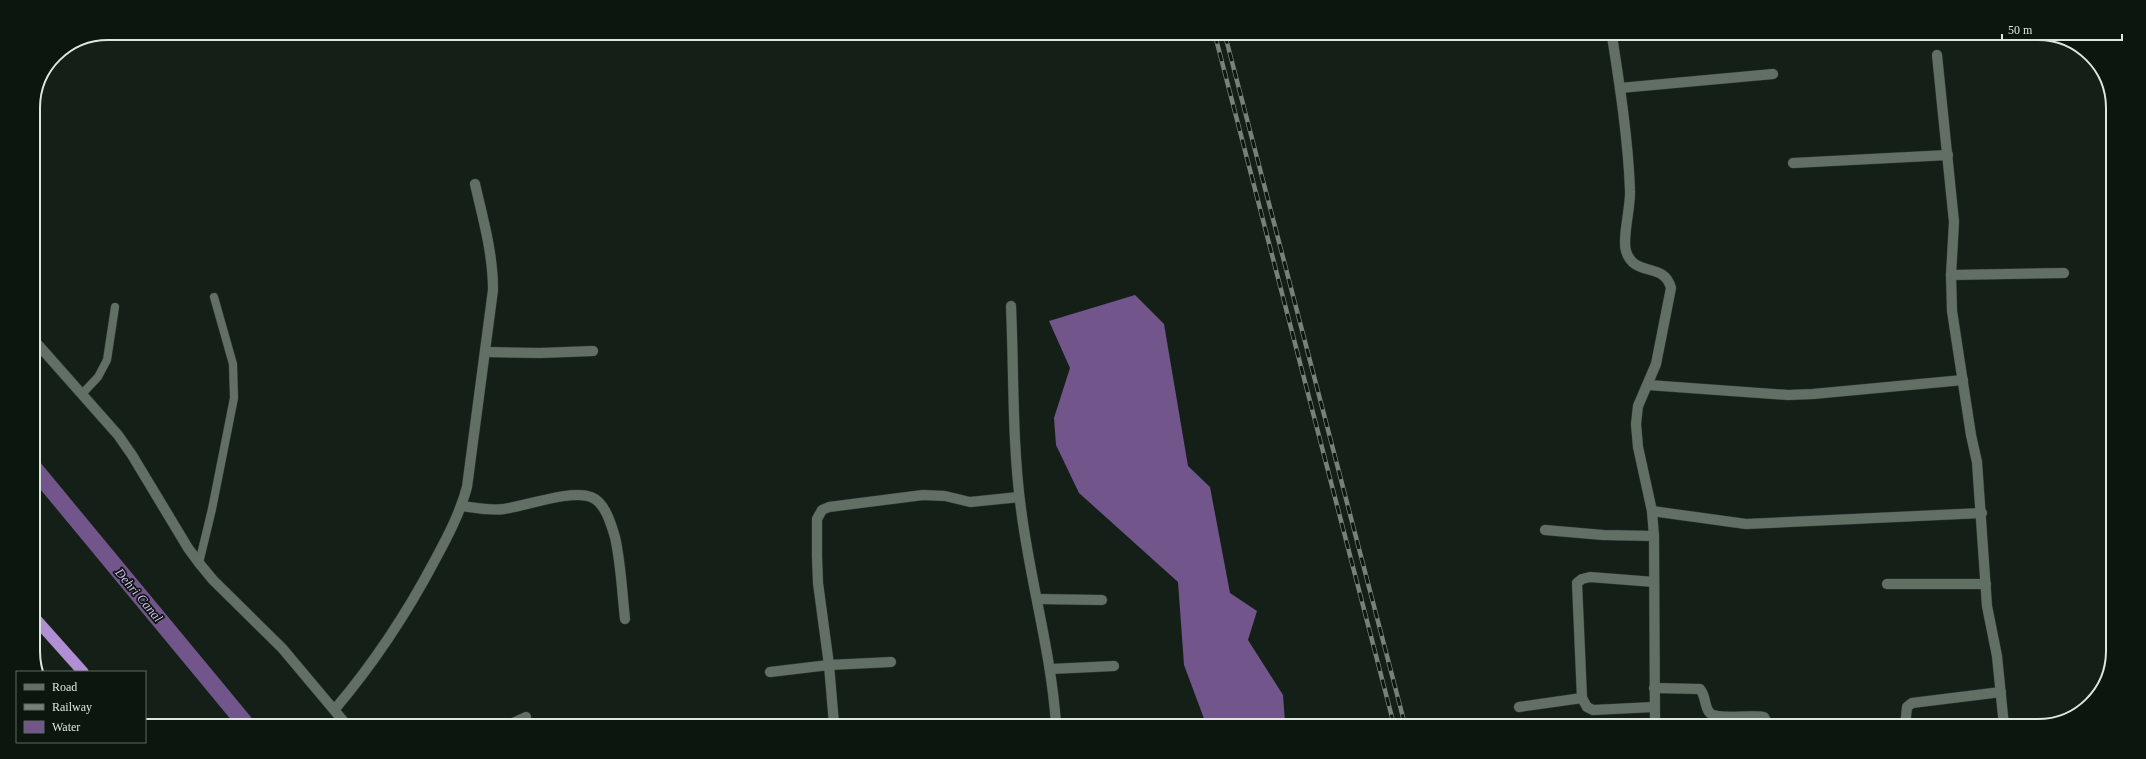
<svg xmlns="http://www.w3.org/2000/svg" width="2146" height="759" viewBox="0 0 2146 759" font-family="Georgia,serif">
<style>
.water{fill:#71558b}
.lines{fill:none;stroke-linecap:round;stroke-linejoin:round}
.canal{stroke:#71558b;stroke-width:17}
.service-casing{stroke:#323934;stroke-width:9}
.minor-casing{stroke:#323934;stroke-width:11}
.trunk-casing{stroke:#323934;stroke-width:12}
.service{stroke:#616f65;stroke-width:8}
.minor{stroke:#616f65;stroke-width:10}
.trunk{stroke:#b18fd4;stroke-width:11}
.rail-casing{stroke:#778179;stroke-width:4.5}
.rail{stroke:#0b160e;stroke-width:3;stroke-dasharray:9;stroke-linecap:butt}
.labels{text-anchor:middle;dominant-baseline:central;stroke-width:3.5;stroke-linejoin:round;paint-order:stroke}
.water-label{font-size:13px;font-style:italic;fill:#d7b6f7;stroke:#0b160e}
.rim{fill:none;stroke:#dde5df;stroke-width:2}
</style>
<rect width="100%" height="100%" fill="#142017"/>
<path class="water" d="M1135 295 1164 324 1188 466 1210 487 1230 593 1257 611 1248 640 1283 695 1285 722 1274 724H1206L1184 665 1178 582 1079 493 1056 445 1054 418 1070 368 1049 321Z"/>
<g class="lines">
<path class="canal" d="M33 467 244 722"/>
<defs>
<g id="service">
<path d="M82 394 98 377 107 360 115 307"/>
<path d="M199 563 212 509 234 398 233 364 214 297"/>
</g>
<g id="minor">
<path d="M1612 36C1620 87 1628 139 1630 190 1631 206 1622 238 1626 251 1634 278 1664 261 1671 288L1656 364 1638 406 1636 424 1638 447 1652 511 1654 536 1655 725"/>
<path d="M1937 55 1954 222 1951 275 1952 311 1971 435 1977 462 1987 606 1997 656 2004 726"/>
<path d="M1620 88 1773 74"/>
<path d="M1793 163 1948 155"/>
<path d="M1951 275 2064 273"/>
<path d="M1011 306C1014 373 1012 442 1021 509 1030 581 1051 651 1056 724"/>
<path d="M33 339 118 435 132 455 188 548 199 563 213 580 282 648 345 723"/>
<path d="M485 352 540 353 593 351"/>
<path d="M1648 385 1788 395 1813 394 1963 380"/>
<path d="M462 506C476 508 490 511 504 509 526 506 572 489 591 497 605 502 611 524 615 537 621 564 622 592 625 619"/>
<path d="M1652 511 1746 524 1982 513"/>
<path d="M1545 530 1603 535 1654 536"/>
<path d="M1887 584H1986"/>
<path d="M1037 599 1102 600"/>
<path d="M1051 669 1114 666"/>
<path d="M770 672 829 665 818 583 817 556V519L822 510 829 507 923 495 945 496 970 502 1019 497"/>
<path d="M1654 688 1700 689C1706 696 1704 705 1709 712 1715 721 1751 714 1764 717L1768 725"/>
<path d="M1582 698 1577 583 1582 579 1590 577 1654 582"/>
<path d="M1519 707 1582 698 1587 707 1593 710 1654 707"/>
<path d="M335 709C374 663 407 613 435 560 448 536 460 513 467 487L493 290C493 253 483 219 475 184"/>
<path d="M513 723 526 717"/>
<path d="M834 724 829 665 891 662"/>
<path d="M1905 726 1907 707 1912 703 2001 692"/>
</g>
<path id="trunk" d="M33 616 83 672"/>
</defs>
<use href="#service" class="service-casing"/>
<use href="#minor" class="minor-casing"/>
<use href="#trunk" class="trunk-casing"/>
<use href="#service" class="service"/>
<use href="#minor" class="minor"/>
<use href="#trunk" class="trunk"/>
<defs>
<g id="rail">
<path d="M1215 35 1394 725"/>
<path d="M1225 35 1405 725"/>
</g>
</defs>
<use href="#rail" class="rail-casing"/>
<use href="#rail" class="rail"/>
</g>
<g class="labels">
<g class="water-label">
<text transform="translate(139 595) rotate(50)">Dehri Canal</text>
</g>
</g>
<path d="M0 0H2146V759H0ZM108 40H2038A68 68 0 0 1 2106 108V651A68 68 0 0 1 2038 719H108A68 68 0 0 1 40 651V108A68 68 0 0 1 108 40Z" fill="#0b160e" fill-rule="evenodd"/>
<path class="rim" d="M108 40H2038A68 68 0 0 1 2106 108V651A68 68 0 0 1 2038 719H108A68 68 0 0 1 40 651V108A68 68 0 0 1 108 40Z"/>
<rect x="16" y="671" width="130" height="72" fill="#0b160e" stroke="#5f6962"/>
<rect x="24" y="684" width="20" height="6" fill="#616f65" stroke="#5f6962"/>
<text x="52" y="691" font-size="12" fill="#dde5df">Road</text>
<rect x="24" y="704" width="20" height="6" fill="#778179" stroke="#5f6962"/>
<text x="52" y="711" font-size="12" fill="#dde5df">Railway</text>
<rect x="24" y="721" width="20" height="12" fill="#71558b" stroke="#5f6962"/>
<text x="52" y="731" font-size="12" fill="#dde5df">Water</text>
<path d="M2002 34v6h120v-6" fill="none" stroke="#dde5df" stroke-width="2"/>
<text x="2008" y="34" font-size="12" fill="#dde5df" stroke="#0b160e" stroke-width="3" paint-order="stroke">50 m</text>
</svg>
